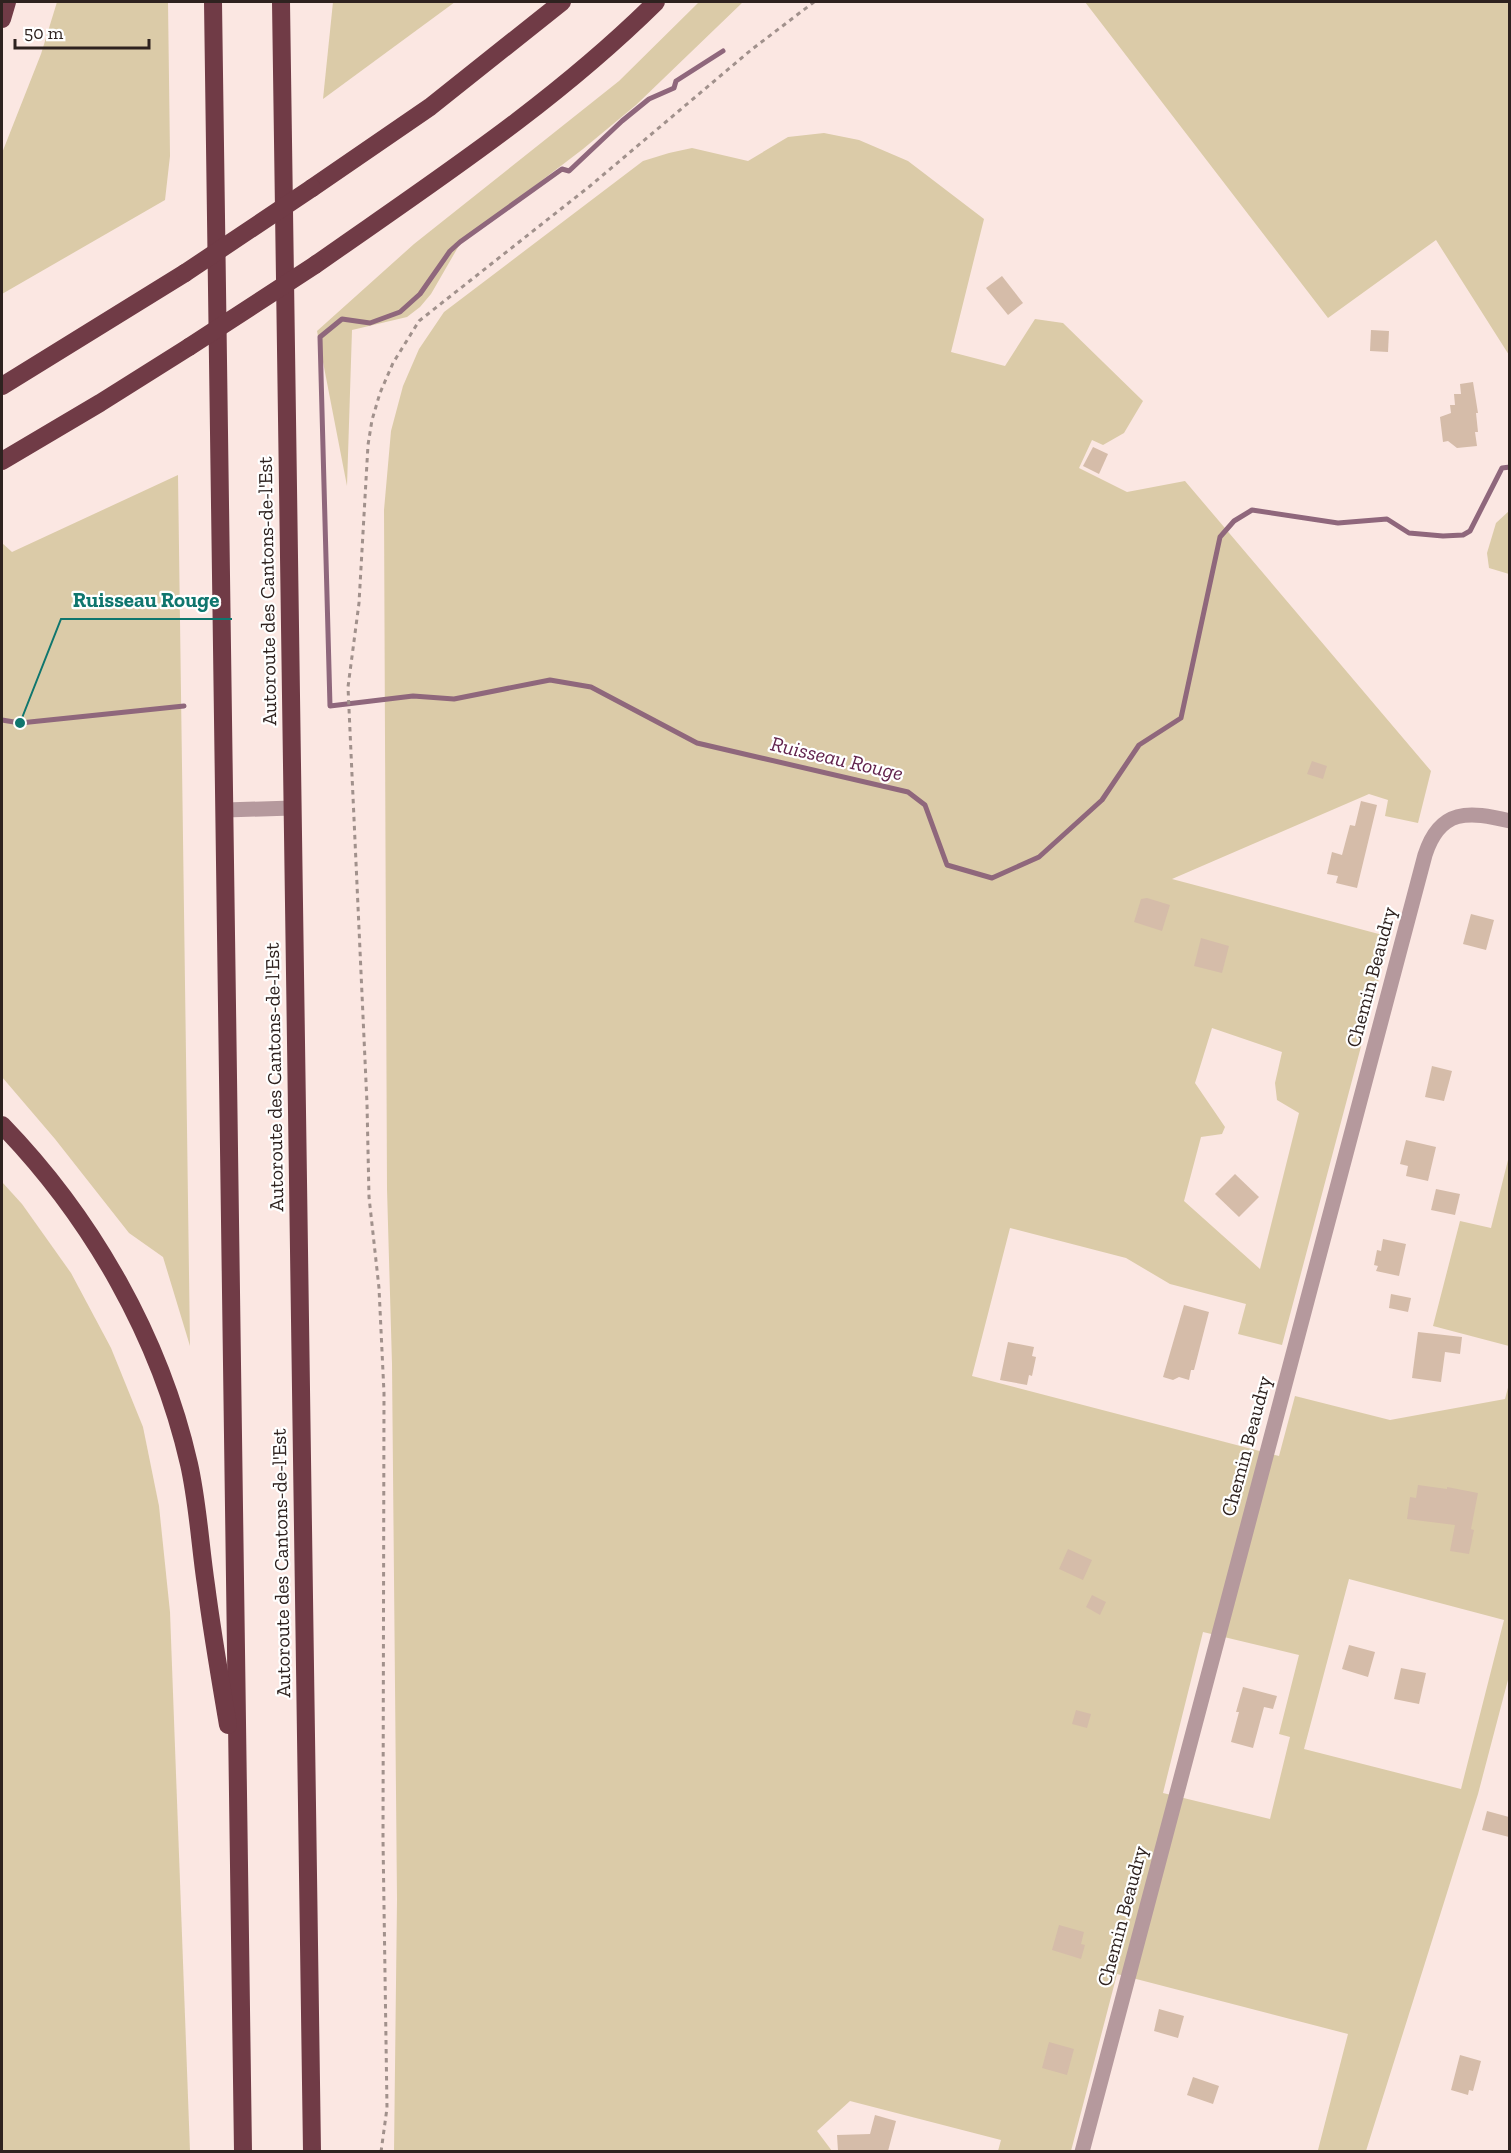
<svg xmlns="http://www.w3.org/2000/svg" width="1511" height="2153" viewBox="0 0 1511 2153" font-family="'Zilla Slab',serif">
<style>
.green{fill:#dbcba8;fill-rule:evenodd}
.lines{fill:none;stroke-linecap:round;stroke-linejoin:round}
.stream{stroke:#8f677c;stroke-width:5}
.building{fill:#d5bca9}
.path{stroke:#a1918c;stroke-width:3;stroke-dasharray:4.5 4.5;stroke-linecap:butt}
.minor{stroke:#b5999d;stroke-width:15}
.highway{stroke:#703b46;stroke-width:18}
.highway-bridge{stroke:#703b46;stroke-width:18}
.labels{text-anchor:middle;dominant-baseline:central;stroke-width:4.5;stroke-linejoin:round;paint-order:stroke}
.street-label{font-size:20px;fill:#2e221f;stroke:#fff}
.water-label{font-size:21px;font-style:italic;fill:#61224c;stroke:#fff}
.leader{fill:none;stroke:#0f766e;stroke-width:2}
.callout-dot{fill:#0f766e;stroke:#fff;stroke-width:2}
.callout-label{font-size:21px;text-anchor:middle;font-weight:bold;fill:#0f766e;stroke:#fff;stroke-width:4.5;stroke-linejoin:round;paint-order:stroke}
</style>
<rect width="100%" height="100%" fill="#fbe7e2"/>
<g class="green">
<path d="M57 2H168L170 156 165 200 2 294V153L41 54Z"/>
<path d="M333 2H455L323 99Z"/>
<path d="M699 2H743L636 105 583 149 461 242 431 294 420 307 407 317 352 330 347 486 317 331 414 244 619 81Z"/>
<path d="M1085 2H1509V355L1436 240 1328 318Z"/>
<path d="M824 133 859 140 908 161 984 219 951 352 1005 366 1035 319 1063 323 1143 401 1124 433 1103 445 1092 440 1079 468 1127 492 1185 481 1431 771 1418 823 1385 816 1388 800 1369 794 1172 879 1390 937 1282 1345 1238 1334 1246 1304 1170 1284 1126 1258 1010 1228 972 1376 1279 1456 1295 1396 1390 1420 1505 1399 1509 1384V1676L1478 1794 1366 2151 1318 2150 1348 2034 1117 1974 1071 2151H998L1001 2140 850 2101 817 2131 832 2151 394 2152 397 1899 392 1364 387 1189 384 510 391 431 403 386 419 349 444 312 643 161 669 153 692 148 748 161 788 137ZM1212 1028 1282 1052 1275 1083 1277 1100 1299 1113 1260 1269 1184 1201 1201 1137 1222 1134 1225 1127 1195 1083ZM1349 1579 1504 1620 1461 1789 1304 1749ZM1203 1632 1299 1655 1279 1734 1290 1737 1270 1819 1163 1793Z"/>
<path d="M178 475 190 1346 163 1257 129 1233 55 1139 2 1077V543L12 552Z"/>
<path d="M1509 511V574L1489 568 1487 553 1496 523Z"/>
<path d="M1509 1156V1346L1433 1326 1460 1221 1491 1228Z"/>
<path d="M2 1182 22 1204 71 1273 111 1348 143 1427 159 1506 170 1612 190 2151H2Z"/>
</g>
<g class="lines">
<g class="stream">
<path d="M723 51 676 81 674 88 649 99 622 121 569 171 562 169 460 242 450 251 420 294 400 312 370 323 342 319 320 337 330 706 413 696 454 699 550 680 591 687 697 743 908 792 925 805 947 865 992 878 1039 857 1102 800 1139 745 1181 718 1220 537 1234 521 1252 510 1338 523 1387 519 1409 533 1443 536 1463 535 1470 531 1502 468 1510 467"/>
<path d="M2 720 20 723 184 706"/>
</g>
</g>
<g class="building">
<path d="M1002 276 1023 303 1008 315 986 288Z"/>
<path d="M1371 330 1389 331 1388 352 1370 351Z"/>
<path d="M1473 382 1478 413H1476L1478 432H1475L1477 446 1457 448 1448 441 1443 442 1440 417 1451 413 1450 405H1455L1454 394H1461L1460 384Z"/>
<path d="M1093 447 1108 454 1099 474 1083 466Z"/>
<path d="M1312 761 1327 766 1323 779 1307 774Z"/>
<path d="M1361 801 1377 805 1357 888 1336 883 1338 876 1327 874 1332 852 1342 855 1350 825 1355 826Z"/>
<path d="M1147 898 1170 905 1162 931 1134 922 1141 899Z"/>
<path d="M1471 914 1494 920 1486 950 1463 944Z"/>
<path d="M1201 938 1229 946 1222 973 1194 966Z"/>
<path d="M1432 1066 1452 1071 1444 1101 1425 1097Z"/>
<path d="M1406 1140 1436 1147 1428 1181 1406 1176 1408 1166 1400 1164Z"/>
<path d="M1235 1174 1259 1197 1239 1217 1215 1194Z"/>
<path d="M1436 1189 1460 1194 1455 1215 1431 1210Z"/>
<path d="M1383 1239 1406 1244 1399 1276 1376 1271 1378 1266 1374 1265 1377 1250 1381 1251Z"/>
<path d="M1391 1294 1411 1298 1408 1312 1389 1308Z"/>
<path d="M1184 1305 1209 1312 1194 1370H1191L1189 1380 1179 1377 1173 1380 1163 1377Z"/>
<path d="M1418 1332 1462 1337 1460 1354 1445 1352 1441 1382 1412 1378Z"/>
<path d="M1008 1342 1034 1347 1032 1356 1036 1357 1032 1376 1029 1375 1027 1385 1000 1380Z"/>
<path d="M1418 1485 1447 1489V1487L1478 1493 1471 1529 1474 1530 1469 1554 1450 1551 1455 1525 1407 1519 1410 1497 1416 1498Z"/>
<path d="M1068 1549 1092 1560 1083 1580 1059 1569Z"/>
<path d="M1092 1595 1106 1602 1100 1615 1086 1607Z"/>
<path d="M1349 1645 1375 1652 1368 1677 1342 1669Z"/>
<path d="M1401 1668 1426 1673 1419 1704 1394 1699Z"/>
<path d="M1243 1687 1277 1696 1273 1709 1264 1707 1253 1748 1231 1742 1239 1712H1236Z"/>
<path d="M1076 1710 1091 1714 1087 1728 1072 1724Z"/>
<path d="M1487 1811 1509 1817V1837L1482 1830Z"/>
<path d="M1059 1925 1084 1932 1081 1944 1085 1945 1081 1959 1052 1950Z"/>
<path d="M1159 2009 1184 2016 1178 2038 1154 2031Z"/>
<path d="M1049 2042 1074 2049 1067 2075 1042 2068Z"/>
<path d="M1460 2055 1481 2061 1473 2091 1469 2090 1468 2095 1451 2090Z"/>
<path d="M1193 2077 1219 2086 1213 2104 1187 2095Z"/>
<path d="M875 2115 896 2121 888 2151H838L837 2135 870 2134Z"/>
</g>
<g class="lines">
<path class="path" d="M381 2152 387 2108 383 1839 384 1393 379 1288 369 1197 367 1104 348 687 359 603 368 445 372 420 380 393 393 363 419 321 590 186 751 50 814 2"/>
<g class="minor">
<path d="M225 810 292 808"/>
<path d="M1082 2152 1425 855C1440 808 1469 811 1510 821"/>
</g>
<g class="highway">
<path d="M213 2 243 2152"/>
<path d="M281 2 312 2152"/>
<path d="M2 19 7 2"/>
<path d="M312 188 430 107 562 2"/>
<path d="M315 265C433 182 553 104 656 2"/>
<path d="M2 386 185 273"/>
<path d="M2 461 100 403 189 347"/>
<path d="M2 1125C92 1218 160 1337 189 1464 198 1504 200 1545 206 1585 212 1632 220 1678 228 1725"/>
</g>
<g class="highway-bridge">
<path d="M185 273 312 188"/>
<path d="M189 347 315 265"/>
</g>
</g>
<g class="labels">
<g class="street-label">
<text transform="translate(267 591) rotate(-91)">Autoroute des Cantons-de-l'Est</text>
<text transform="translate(1371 977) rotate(-75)">Chemin Beaudry</text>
<text transform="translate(274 1077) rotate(-91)">Autoroute des Cantons-de-l'Est</text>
<text transform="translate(1246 1446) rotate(-75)">Chemin Beaudry</text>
<text transform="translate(281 1563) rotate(-91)">Autoroute des Cantons-de-l'Est</text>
<text transform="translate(1122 1916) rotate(-75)">Chemin Beaudry</text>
</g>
<g class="water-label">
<text transform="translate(837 758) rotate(13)">Ruisseau Rouge</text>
</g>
</g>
<path class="leader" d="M20 723L61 619H232"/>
<circle class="callout-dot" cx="20" cy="723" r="6"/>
<g class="callout-label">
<text x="146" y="607">Ruisseau Rouge</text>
</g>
<rect width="1511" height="2153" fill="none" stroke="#2e221f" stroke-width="6"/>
<path d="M15 39v9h134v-9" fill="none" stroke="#2e221f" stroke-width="3"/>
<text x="24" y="39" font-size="18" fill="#2e221f" stroke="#ffffff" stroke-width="4.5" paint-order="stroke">50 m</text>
</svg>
